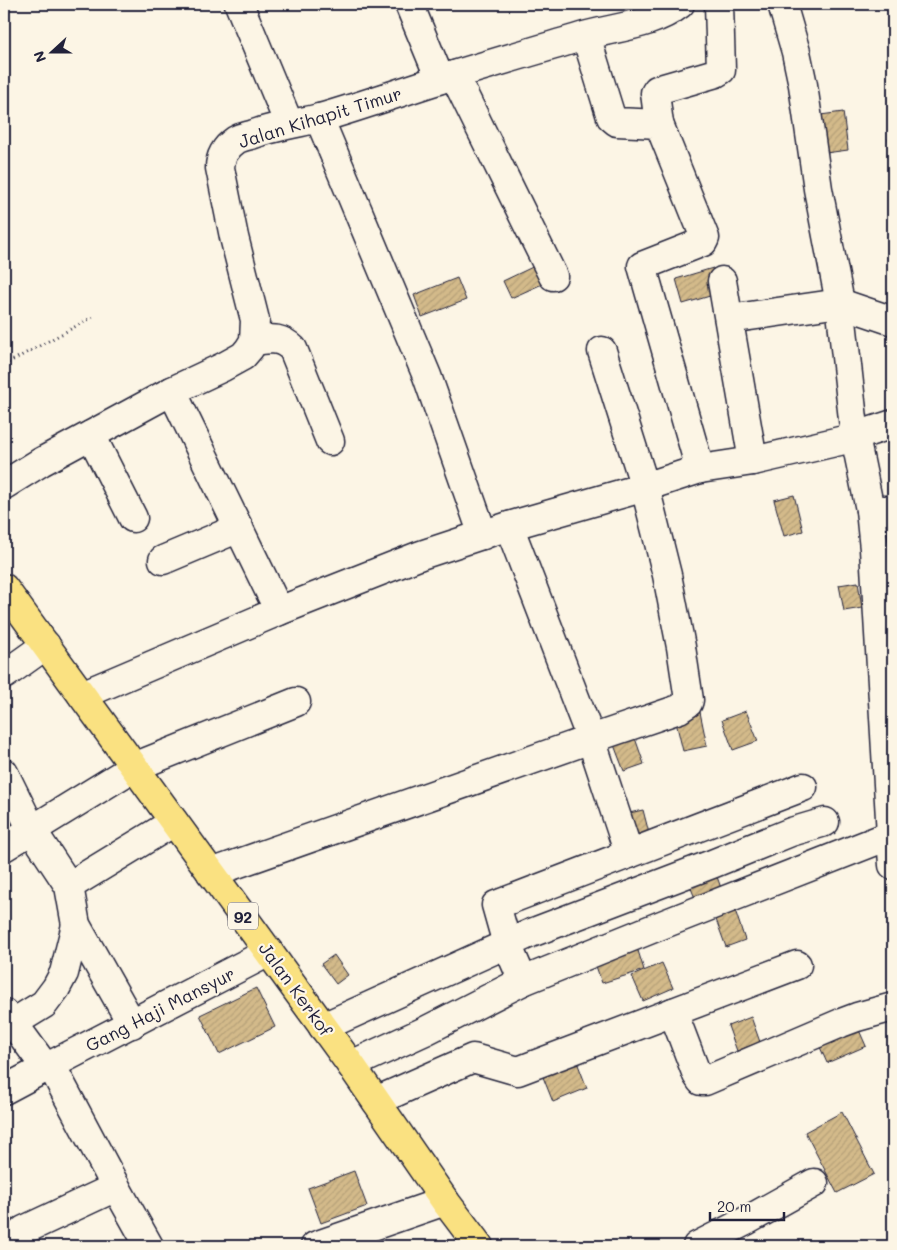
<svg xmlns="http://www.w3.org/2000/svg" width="897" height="1250" viewBox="0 0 897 1250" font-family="Mali,sans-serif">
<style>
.building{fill:url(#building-hatch);stroke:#22223b}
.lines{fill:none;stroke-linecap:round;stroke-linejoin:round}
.minor-casing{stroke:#22223b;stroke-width:31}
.major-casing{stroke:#22223b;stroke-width:31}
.path{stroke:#22223b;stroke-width:3;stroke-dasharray:1 4;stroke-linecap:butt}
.minor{stroke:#fcf5e5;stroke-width:28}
.major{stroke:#fae181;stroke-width:28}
.labels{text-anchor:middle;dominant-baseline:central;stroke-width:4.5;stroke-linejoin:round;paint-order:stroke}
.shield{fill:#fcf5e5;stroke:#63616e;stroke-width:1}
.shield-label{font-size:16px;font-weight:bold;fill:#22223b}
.street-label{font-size:18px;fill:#22223b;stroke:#fcf5e5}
</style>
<defs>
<pattern id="building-hatch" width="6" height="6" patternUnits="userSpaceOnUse" patternTransform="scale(1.25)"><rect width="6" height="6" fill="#d3ba8a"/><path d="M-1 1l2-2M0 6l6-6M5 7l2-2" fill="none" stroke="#b5a078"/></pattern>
</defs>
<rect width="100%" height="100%" fill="#fcf5e5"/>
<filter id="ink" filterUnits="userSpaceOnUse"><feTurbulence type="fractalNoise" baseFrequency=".02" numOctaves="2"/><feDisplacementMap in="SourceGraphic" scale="10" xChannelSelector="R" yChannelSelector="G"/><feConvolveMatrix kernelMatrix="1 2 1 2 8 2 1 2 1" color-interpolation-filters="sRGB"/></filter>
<g filter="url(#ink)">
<g class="building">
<path d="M889 99H893V122H890Z"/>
<path d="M843 112 848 150 818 154 813 116Z"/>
<path d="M893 138V155L888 139Z"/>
<path d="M541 263 549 281 511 298 503 281Z"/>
<path d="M713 268 720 293 683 304 676 279Z"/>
<path d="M457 278 466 300 422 317 414 295Z"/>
<path d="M794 495 803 531 784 536 774 500Z"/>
<path d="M858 582 862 608 844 611 839 585Z"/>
<path d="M746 711 758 741 733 750 722 720Z"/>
<path d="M700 712 707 746 683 751 675 718Z"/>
<path d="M635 738 644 764 624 771 614 745Z"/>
<path d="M643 810 650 837 627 842 620 815Z"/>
<path d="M715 871 721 888 695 898 688 881Z"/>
<path d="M734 907 745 940 726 947 714 914Z"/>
<path d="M635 941 644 970 602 983 592 955Z"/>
<path d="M334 955 348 975 336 984 321 964Z"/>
<path d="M662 963 673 988 643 1001 632 976Z"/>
<path d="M256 988 275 1027 219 1054 200 1015Z"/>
<path d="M751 1017 760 1042 737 1051 728 1026Z"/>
<path d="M855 1021 866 1046 827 1063 816 1038Z"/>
<path d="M577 1062 587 1088 553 1102 543 1077Z"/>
<path d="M842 1112 874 1174 837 1193 805 1132Z"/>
<path d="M354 1171 367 1206 321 1223 308 1188Z"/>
</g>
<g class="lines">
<defs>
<g id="minor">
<path d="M239 4 289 124"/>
<path d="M409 4 440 79"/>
<path d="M782 4 796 52 803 85 818 189 840 303 855 437 870 510H893"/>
<path d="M586 36 611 117 617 122 659 124 705 238 703 242 642 266 700 469"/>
<path d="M454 75 553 276"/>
<path d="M319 118 427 376 483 535"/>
<path d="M659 124 655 93 657 90 716 73 721 70 719 4"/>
<path d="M722 281 753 461"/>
<path d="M729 319 840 303 893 321"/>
<path d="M254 341C271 339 280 336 293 349L330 441"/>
<path d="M172 391 279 611"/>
<path d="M91 435 133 518"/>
<path d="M4 485 41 462 172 391 223 367 243 356 249 349 254 341 255 320 234 237 220 168C220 156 226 147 236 140 241 137 248 136 254 134 276 126 298 123 320 118 365 105 409 89 454 75 496 62 538 50 581 37 614 27 652 26 680 4"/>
<path d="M870 510 874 549 891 835"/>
<path d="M509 526 591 739 629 854"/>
<path d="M163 560 239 528"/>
<path d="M4 675 46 645"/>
<path d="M82 695 279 611 421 555 509 526 645 487 700 469 753 461 844 440 893 424"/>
<path d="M4 773 32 830 69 886 76 925 132 1024"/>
<path d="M4 847 134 767 296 702"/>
<path d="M211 873 591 739 679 709 688 703 689 700 681 647 667 575 645 487 602 351"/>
<path d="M69 886 174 822"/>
<path d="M523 981 507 944 496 905 803 787"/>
<path d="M673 1012 697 1075 701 1081H705L841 1023 857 1017 893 1007"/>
<path d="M4 1013 13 1023 46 1068"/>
<path d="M13 1023 44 1004 56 988 64 973 76 925"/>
<path d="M323 1027 531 933 712 864 791 832 825 822"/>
<path d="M51 1065 269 952"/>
<path d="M351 1065 425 1031 523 981 664 924 891 835 893 865"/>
<path d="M4 1090 51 1065 116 1187 149 1246"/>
<path d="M376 1101 473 1058 518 1071 797 965"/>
<path d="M19 1246C16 1239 19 1235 24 1230L116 1187"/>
<path d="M315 1246 445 1201"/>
<path d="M697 1246 746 1221 814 1183"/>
</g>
<path id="major" d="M4 588 351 1065 445 1201 479 1246"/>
</defs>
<use href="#minor" class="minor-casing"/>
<use href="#major" class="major-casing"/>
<path class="path" d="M4 365 93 317"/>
<use href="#minor" class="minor"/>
<use href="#major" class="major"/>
</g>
</g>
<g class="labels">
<rect class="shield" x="228" y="902.5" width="30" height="27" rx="4"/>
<g class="shield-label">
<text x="243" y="916">92</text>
</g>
<g class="street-label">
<text transform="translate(320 117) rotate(-17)">Jalan Kihapit Timur</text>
<text transform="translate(296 989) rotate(54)">Jalan Kerkof</text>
<text transform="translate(160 1009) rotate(-27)">Gang Haji Mansyur</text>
</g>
</g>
<rect width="897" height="1250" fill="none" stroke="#fcf5e5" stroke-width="20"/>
<rect x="10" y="10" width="877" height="1230" fill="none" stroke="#22223b" stroke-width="2" filter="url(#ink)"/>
<g transform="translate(52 52) rotate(249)" stroke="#fcf5e5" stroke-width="4" paint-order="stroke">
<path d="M0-4L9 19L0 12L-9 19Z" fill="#22223b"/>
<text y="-8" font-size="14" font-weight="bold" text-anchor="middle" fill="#22223b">N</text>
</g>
<path d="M710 1212v8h74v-8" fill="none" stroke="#22223b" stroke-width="2.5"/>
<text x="717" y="1212" font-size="15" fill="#22223b" stroke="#fcf5e5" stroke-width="4" paint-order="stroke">20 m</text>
</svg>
